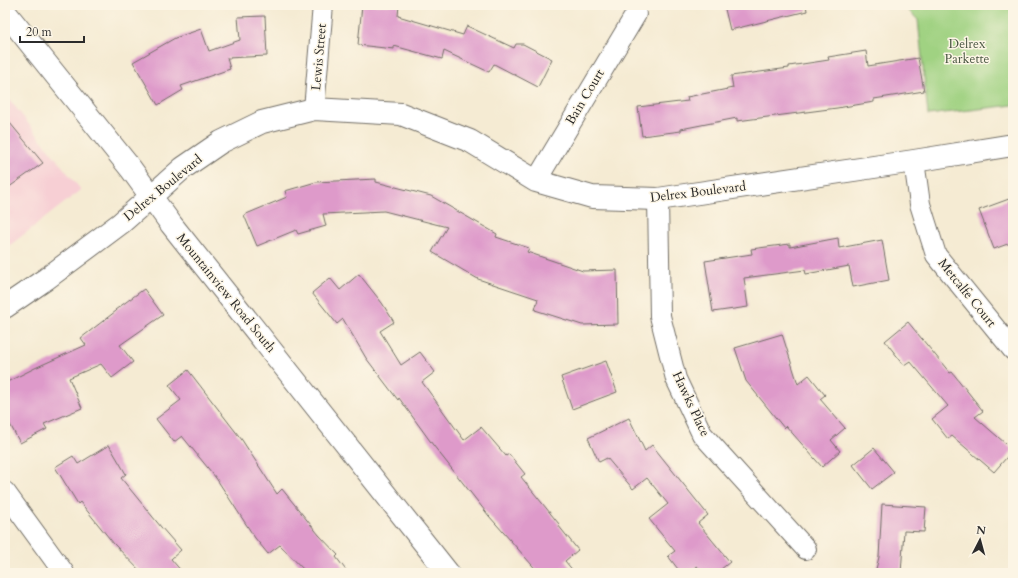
<svg xmlns="http://www.w3.org/2000/svg" width="1018" height="578" viewBox="0 0 1018 578" font-family="Cardo,serif">
<style>
.built{fill:#f7cfd4}
.green{fill:#a0d282;stroke:#667e56}
.building{fill:#de9aca}
.lines{fill:none;stroke-linecap:round;stroke-linejoin:round}
.minor-casing{stroke:#726e66;stroke-width:22}
.tertiary-casing{stroke:#726e66;stroke-width:24}
.secondary-casing{stroke:#726e66;stroke-width:24}
.minor{stroke:#fff;stroke-width:20}
.tertiary{stroke:#fff;stroke-width:22}
.secondary{stroke:#fff;stroke-width:22}
.labels{text-anchor:middle;dominant-baseline:central;stroke-width:3;stroke-linejoin:round;paint-order:stroke}
.park-label{font-size:13px;fill:#485541;stroke:#fcf5e5}
.street-label{font-size:13px;fill:#2b2b2b;stroke:#fcf5e5}
</style>
<rect width="100%" height="100%" fill="#fcf5e5"/>
<filter id="ink" filterUnits="userSpaceOnUse"><feTurbulence type="fractalNoise" baseFrequency=".025" numOctaves="2"/><feDisplacementMap in="SourceGraphic" scale="8" xChannelSelector="R" yChannelSelector="G"/><feConvolveMatrix kernelMatrix="1 2 1 2 8 2 1 2 1" color-interpolation-filters="sRGB"/></filter>
<filter id="wash" filterUnits="userSpaceOnUse"><feTurbulence type="fractalNoise" baseFrequency=".012" numOctaves="4" result="noise"/><feDisplacementMap in="SourceGraphic" scale="16" xChannelSelector="R" yChannelSelector="G"/><feGaussianBlur stdDeviation="0.9" result="paint"/><feColorMatrix in="noise" values="0 0 0 0 0 0 0 0 0 0 0 0 0 0 0 0 0 1.4 0 .05"/><feComposite in="paint" operator="in"/></filter>
<g filter="url(#wash)">
<rect width="100%" height="100%" fill="#f5ebd3"/>
<path class="built" d="M5 94 81 190 5 249Z"/>
<path class="green" d="M903 5H1013V105L928 115 918 20Z"/>
<g id="blocks">
<g class="building">
<path d="M362 5H399L398 16 463 35 467 26 514 48 516 44H523L552 59 538 87 494 64 489 72 444 51 442 59 394 46V49L358 45Z"/>
<path d="M724 5H806L807 11 730 30Z"/>
<path d="M265 16 267 56 227 58 230 69 181 86 183 90 158 105 133 62 175 38 201 29 209 51 240 40 238 17Z"/>
<path d="M866 51 868 66 918 58 924 91 874 99V102L837 108 737 121V118L681 129V131L642 136 638 107 688 101 687 97 733 88 731 76 789 68V66L829 60 828 57Z"/>
<path d="M5 117 43 163 5 190Z"/>
<path d="M376 179V182L431 196 497 234 496 237 529 248 527 252 583 271 617 270 618 324 582 325 535 310 538 299 478 279 432 252 447 227 384 211 323 214 326 226 298 234 296 230 257 246 244 215 287 197 285 191 316 182Z"/>
<path d="M1009 199 1013 210V242L994 249 979 210Z"/>
<path d="M838 238 839 248 882 240 889 280 853 287 849 266 806 274 805 270 744 278 748 307 713 312 705 261 752 254 751 249 790 244V247Z"/>
<path d="M359 274 382 303 394 322 380 331 401 365 420 352 435 372 422 382 464 440 481 427 506 456 509 454 525 474 521 477 559 524 558 525 578 550 565 561 575 573H539L489 516 433 445 399 398 398 400 366 358 343 319 337 324 312 293 330 278 340 290Z"/>
<path d="M144 289 163 315 120 345 133 362 112 378 101 364 69 378 82 408 44 424 47 429 20 443 5 415V383L35 368 86 345 81 338 116 311 115 310Z"/>
<path d="M908 322 950 373 952 372 983 411 975 417 1013 450 994 472 952 436 948 439 932 419 948 406 910 361 904 365 885 341Z"/>
<path d="M782 334 798 384 809 375 825 395 820 399 845 428 831 440 840 451 822 467 786 426 784 428 746 381 735 348Z"/>
<path d="M606 361 617 392 572 409 561 377Z"/>
<path d="M188 370 242 440 277 494 282 489 319 535 338 555 336 557 348 573H307L280 545 268 554 255 538 216 478 182 436 174 442 156 419 181 400 169 385Z"/>
<path d="M629 418 645 451 652 445 708 515 698 523 730 562 716 573H703L697 566 688 573H681L668 556 675 551 649 519 668 504 647 478 633 489 607 458 599 462 588 438Z"/>
<path d="M109 445 126 474 121 478 161 527 181 550 171 559 183 573H142L114 544 80 502 78 504 55 467 73 456 78 464Z"/>
<path d="M874 448 894 472 872 489 853 465Z"/>
<path d="M882 504 926 507 924 532 904 531 901 573H875L879 557Z"/>
</g>
</g>
</g>
<g filter="url(#ink)">
<use href="#blocks" fill-opacity="0" stroke="#726e66" stroke-width="1"/>
<g class="lines">
<defs>
<g id="minor">
<path d="M314 109 323 5"/>
<path d="M914 161 920 204 936 255 1013 350"/>
<path d="M536 181 636 14"/>
<path d="M658 199 660 316 676 379 702 434 806 549"/>
<path d="M5 492 64 573"/>
</g>
<path id="tertiary" d="M5 307 46 279 121 223 183 168 221 142 262 122 314 109 401 114 470 141 536 181 592 197 658 199 914 161 1013 145"/>
<path id="secondary" d="M5 12 131 169 171 224 448 573"/>
</defs>
<use href="#minor" class="minor-casing"/>
<use href="#tertiary" class="tertiary-casing"/>
<use href="#secondary" class="secondary-casing"/>
<use href="#minor" class="minor"/>
<use href="#tertiary" class="tertiary"/>
<use href="#secondary" class="secondary"/>
</g>
</g>
<g class="labels">
<g class="park-label">
<text x="967" y="44">Delrex<tspan x="967" dy="15">Parkette</tspan></text>
</g>
<g class="street-label">
<text transform="translate(319 57) rotate(-85)">Lewis Street</text>
<text transform="translate(585 97) rotate(-59)">Bain Court</text>
<text transform="translate(163 188) rotate(-39)">Delrex Boulevard</text>
<text transform="translate(698 192) rotate(-7)">Delrex Boulevard</text>
<text transform="translate(226 293) rotate(51)">Mountainview Road South</text>
<text transform="translate(967 293) rotate(51)">Metcalfe Court</text>
<text transform="translate(691 404) rotate(65)">Hawks Place</text>
</g>
</g>
<rect width="1018" height="578" fill="none" stroke="#fcf5e5" stroke-width="20"/>
<g transform="translate(980 540) rotate(6)" stroke="#fcf5e5" stroke-width="3" paint-order="stroke">
<path d="M0-3L7 15L0 10L-7 15Z" fill="#2b2b2b"/>
<text y="-6" font-size="11" font-weight="bold" text-anchor="middle" fill="#2b2b2b">N</text>
</g>
<path d="M20 36v6h64v-6" fill="none" stroke="#2b2b2b" stroke-width="2"/>
<text x="26" y="36" font-size="12" fill="#2b2b2b" stroke="#fcf5e5" stroke-width="3" paint-order="stroke">20 m</text>
</svg>
